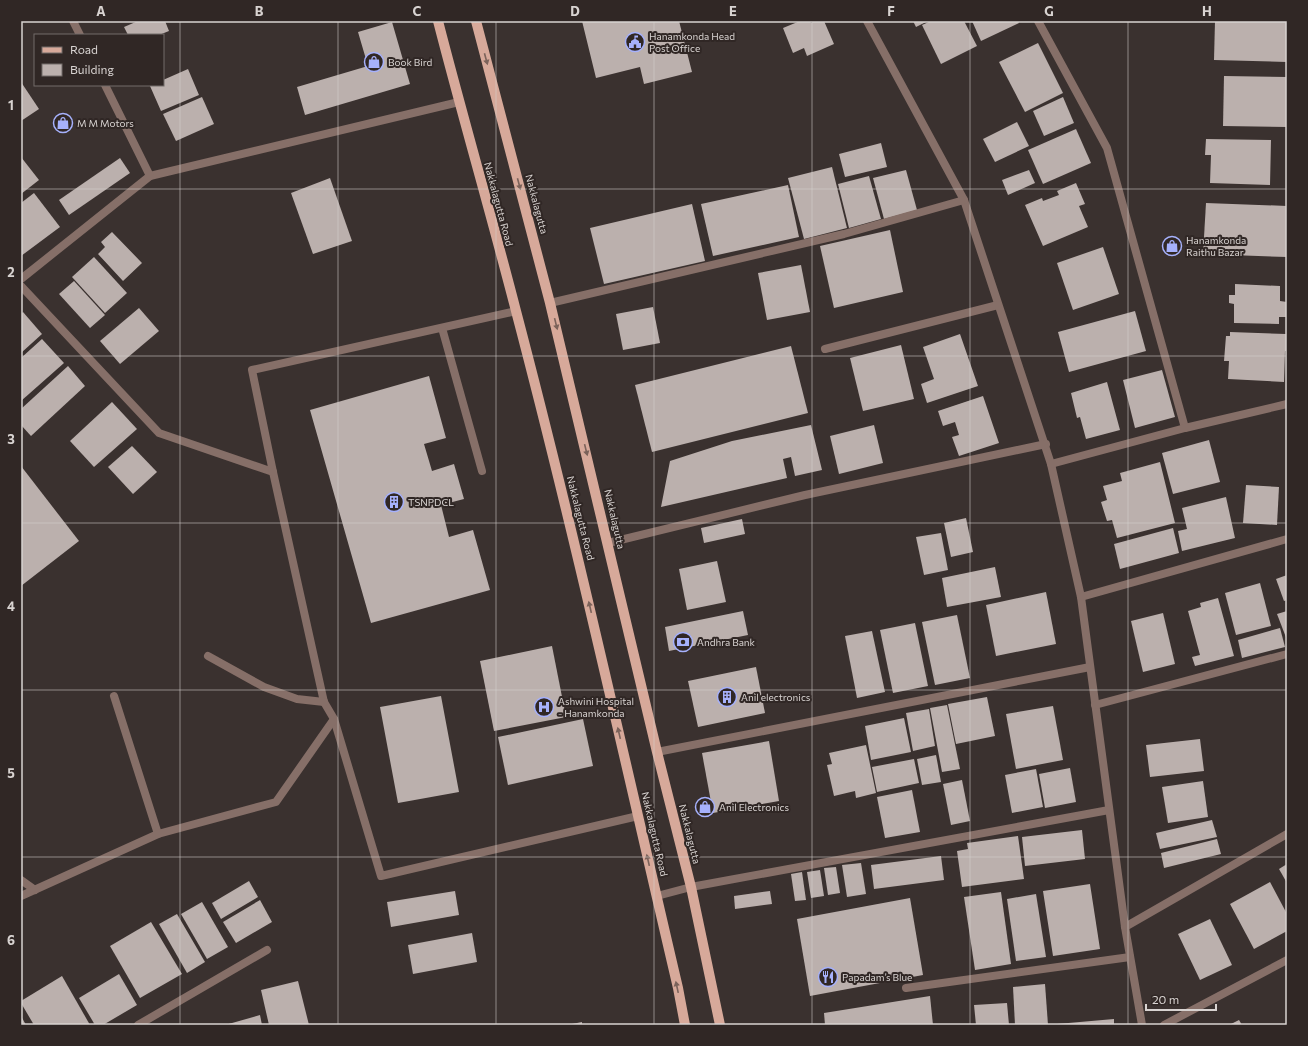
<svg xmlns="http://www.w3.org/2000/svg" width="1308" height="1046" viewBox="0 0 1308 1046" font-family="Commissioner,sans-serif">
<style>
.building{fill:#bbb0ad}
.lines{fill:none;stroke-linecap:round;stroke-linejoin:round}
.minor{stroke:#866f68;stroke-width:8}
.primary{stroke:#d7a99a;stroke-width:10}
.oneway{fill:#7b625a}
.grid{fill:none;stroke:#d8d3d1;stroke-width:1;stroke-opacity:0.55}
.labels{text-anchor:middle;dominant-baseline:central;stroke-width:4;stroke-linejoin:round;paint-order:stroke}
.poi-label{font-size:10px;fill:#d8d3d1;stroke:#302725;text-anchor:start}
.street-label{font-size:10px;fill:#d8d3d1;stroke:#302725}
.neatline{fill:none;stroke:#d8d3d1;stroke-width:1.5}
.grid-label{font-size:13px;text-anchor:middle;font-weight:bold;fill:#d8d3d1}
</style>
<rect width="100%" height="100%" fill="#3a312f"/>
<g class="building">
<path d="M138 21H165L169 31 159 35H128L124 27Z"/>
<path d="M582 21H679L692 72 644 84 640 67 596 78Z"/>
<path d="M800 21H810L811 23 814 21H824L834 44 807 56 804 48 793 53 783 28Z"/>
<path d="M913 21H928L916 27Z"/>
<path d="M931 21H964L977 46 941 64 922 25Z"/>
<path d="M972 21H1018L1019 23 981 41Z"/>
<path d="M1215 21H1287V62L1214 60Z"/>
<path d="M392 22 410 84 305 115 297 87 368 66 358 32Z"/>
<path d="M1038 43 1063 93 1025 112 999 62Z"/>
<path d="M188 69 199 95 161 111 150 86 163 85V80Z"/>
<path d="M1224 76 1287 77V127L1223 126Z"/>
<path d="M21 82 39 109 21 121Z"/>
<path d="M202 97 214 124 176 141 163 114Z"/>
<path d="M1063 97 1074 123 1044 136 1033 111Z"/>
<path d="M1017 122 1029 146 995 162 983 139Z"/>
<path d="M1076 129 1091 163 1043 184 1028 150Z"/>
<path d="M1206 139 1271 140 1270 185 1210 183 1211 155H1205Z"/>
<path d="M881 143 887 167 845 177 839 154Z"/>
<path d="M21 157 39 180 21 194Z"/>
<path d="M120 158 130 173 69 215 59 200Z"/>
<path d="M832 167 847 228 804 239 788 178Z"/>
<path d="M906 170 917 210 884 219 873 178Z"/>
<path d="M1029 170 1035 183 1008 195 1002 180Z"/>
<path d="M869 176 881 219 849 228 838 184Z"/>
<path d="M330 178 352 241 313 254 291 193Z"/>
<path d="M1076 183 1085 204 1079 206 1088 227 1043 246 1025 205 1042 198 1043 201 1059 195 1057 191Z"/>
<path d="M788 185 799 237 713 256 701 204Z"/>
<path d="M34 193 60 227 21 256V203Z"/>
<path d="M1206 203 1287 206V257L1203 254Z"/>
<path d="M692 204 705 261 604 284 590 228Z"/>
<path d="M890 230 903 292 834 308 820 246Z"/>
<path d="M112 232 142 263 123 281 98 254 105 247 101 242Z"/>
<path d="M1103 247 1119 294 1073 310 1057 263Z"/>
<path d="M94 257 127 293 105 313 72 277Z"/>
<path d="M801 265 810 312 767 320 758 273Z"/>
<path d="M74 281 105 315 90 328 59 294Z"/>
<path d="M1235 284 1280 286V301L1287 302V317H1279V324L1234 323V304L1229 303V295H1235Z"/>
<path d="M653 307 660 343 623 350 616 314Z"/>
<path d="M139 308 159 331 120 364 100 341Z"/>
<path d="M1135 311 1146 351 1069 372 1058 332Z"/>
<path d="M23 312 42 334 21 353V314Z"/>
<path d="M1230 332 1286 334 1287 351H1285L1284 382 1228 379 1229 361H1224L1226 336H1230Z"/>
<path d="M960 334 978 386 927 403 921 384 934 379 923 347Z"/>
<path d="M42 339 64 363 21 401V358Z"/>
<path d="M901 345 914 399 863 411 850 358Z"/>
<path d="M791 346 808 413 652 452 635 385Z"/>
<path d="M68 366 85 386 31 436 21 425V409Z"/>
<path d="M1162 370 1175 417 1135 428 1123 380Z"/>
<path d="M429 376 446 438 424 444 432 471 454 464 464 499 441 505 449 537 473 530 490 590 371 623 310 410Z"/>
<path d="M1107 382 1120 430 1086 439 1080 417 1077 418 1071 393Z"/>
<path d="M983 396 999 443 959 456 952 437 959 435 955 422 943 426 938 411Z"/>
<path d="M112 402 137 429 94 467 70 441Z"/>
<path d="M811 425 822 470 795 476 791 457 783 459 787 478 661 507 670 461 732 441Z"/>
<path d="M874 425 883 463 839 474 830 436Z"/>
<path d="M1209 440 1220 482 1173 494 1162 453Z"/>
<path d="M132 446 157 472 133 494 108 467Z"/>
<path d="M1160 462 1175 523 1117 538 1112 520 1107 521 1101 502 1107 500 1103 486 1122 481 1120 473Z"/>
<path d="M21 466 79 541 21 586Z"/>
<path d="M1246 485 1279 487 1277 525 1243 523Z"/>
<path d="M1226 497 1235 538 1182 551 1178 531 1187 529 1182 508Z"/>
<path d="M966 518 973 552 951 557 944 523Z"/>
<path d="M742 519 745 534 704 543 701 528Z"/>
<path d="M1173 528 1179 553 1120 569 1114 544Z"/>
<path d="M941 533 948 570 924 575 916 537Z"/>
<path d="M717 561 726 602 687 610 679 569Z"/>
<path d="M995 567 1001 597 947 607 942 578Z"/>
<path d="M1287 575V600L1284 601 1276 579Z"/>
<path d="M1260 583 1271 626 1236 635 1225 593Z"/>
<path d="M1046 592 1056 644 996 656 986 605Z"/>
<path d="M1218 598 1234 656 1195 666 1192 657 1200 655 1188 611 1201 607 1200 603Z"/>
<path d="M743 611 748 635 669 651 665 627Z"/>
<path d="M1287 611V640L1277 614Z"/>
<path d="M1163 613 1175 664 1143 672 1131 621Z"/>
<path d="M957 615 970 678 935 685 922 622Z"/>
<path d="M915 623 928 686 893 693 880 630Z"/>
<path d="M1280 628 1285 647 1242 658 1238 640Z"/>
<path d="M872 631 885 692 857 698 845 636Z"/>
<path d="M552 646 566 717 494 731 480 661Z"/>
<path d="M756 667 765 713 698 727 688 681Z"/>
<path d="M441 696 459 792 398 803 380 707Z"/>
<path d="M987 697 995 736 956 744 948 704Z"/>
<path d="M947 705 960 769 942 772 930 708Z"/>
<path d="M1053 706 1063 760 1016 769 1006 714Z"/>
<path d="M929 709 935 746 913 751 906 713Z"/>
<path d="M904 718 911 752 871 760 865 726Z"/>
<path d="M583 719 593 766 508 785 498 737Z"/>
<path d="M1200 739 1204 771 1150 777 1146 745Z"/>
<path d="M769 741 779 801 713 813 702 753Z"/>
<path d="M866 745 876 793 856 798 855 791 834 796 827 765 832 764 829 753Z"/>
<path d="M936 755 941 782 922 785 917 759Z"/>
<path d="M914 759 919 783 877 792 872 767Z"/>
<path d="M1070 768 1076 802 1045 808 1039 774Z"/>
<path d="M1036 769 1043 807 1012 813 1005 775Z"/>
<path d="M962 780 970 821 951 825 943 784Z"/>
<path d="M1203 781 1208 817 1168 823 1162 787Z"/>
<path d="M912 790 920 832 885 838 877 797Z"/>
<path d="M1212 820 1217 837 1160 849 1156 833Z"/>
<path d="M1082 830 1085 859 1025 866 1022 837Z"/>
<path d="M1018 836 1024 879 962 887 957 851 968 849 967 843Z"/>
<path d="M1217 839 1221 854 1164 868 1161 853Z"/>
<path d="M941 856 944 880 874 889 871 865Z"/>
<path d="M861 863 866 894 847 897 842 865Z"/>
<path d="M1287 864V883L1279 869Z"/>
<path d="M836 867 840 893 828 895 824 868Z"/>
<path d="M820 870 824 896 811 898 807 872Z"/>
<path d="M802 872 806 900 795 901 791 874Z"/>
<path d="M249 881 258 897 221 919 212 903Z"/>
<path d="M1270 882 1287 914V931L1254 949 1230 904Z"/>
<path d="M1090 884 1100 949 1053 956 1043 891Z"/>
<path d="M455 891 459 915 391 927 387 902Z"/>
<path d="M770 891 772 904 735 909 734 896Z"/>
<path d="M1001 892 1011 964 975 970 964 897Z"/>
<path d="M1036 894 1046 957 1016 961 1007 899Z"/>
<path d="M910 898 923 975 810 996 797 919Z"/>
<path d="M260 900 272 922 236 943 223 922Z"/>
<path d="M202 902 228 947 207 959 181 914Z"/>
<path d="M177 914 205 962 187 973 159 924Z"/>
<path d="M1210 919 1232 965 1200 980 1178 934Z"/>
<path d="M151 922 182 974 140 998 110 946Z"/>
<path d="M472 933 477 962 413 974 408 945Z"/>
<path d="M119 974 137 1005 103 1025H95L79 998Z"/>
<path d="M62 976 90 1025H34L21 1003V1001Z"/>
<path d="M298 981 309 1025H269L261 990Z"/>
<path d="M1045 984 1048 1025H1015L1013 987Z"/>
<path d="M930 996 933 1025H825L824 1013Z"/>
<path d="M1007 1003 1009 1025H976L974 1005Z"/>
<path d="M260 1015 262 1025H225Z"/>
<path d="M21 1016 26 1025H21Z"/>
<path d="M1114 1019V1025H1057V1024Z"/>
<path d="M1239 1020 1242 1025H1229Z"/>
<path d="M582 1022V1025H572V1024Z"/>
</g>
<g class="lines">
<g class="minor">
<path d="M73 21 80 35"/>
<path d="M867 21 964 200 1051 464 1081 597 1125 927 1142 1025"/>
<path d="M1038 21 1107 148 1185 428"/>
<path d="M150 176 459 102"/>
<path d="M21 279 150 176 105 85"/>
<path d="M21 286 159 433 273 472"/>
<path d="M550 303 844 234 964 200"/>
<path d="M516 311 252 370 273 472 324 702 334 719 381 876 638 816"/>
<path d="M442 328 482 471"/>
<path d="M825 349 998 305"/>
<path d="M1051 464 1185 428 1287 404"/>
<path d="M608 543 805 495 1046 444"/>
<path d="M1081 597 1287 539"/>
<path d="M208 656 264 687 297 699 324 702"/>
<path d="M114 696 158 834"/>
<path d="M1095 705 1287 654"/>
<path d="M657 752 1090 667"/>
<path d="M21 880 35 890"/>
<path d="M21 896 158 834 276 802 334 719"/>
<path d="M657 896 691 887 1109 810"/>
<path d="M1125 927 1287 834"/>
<path d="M906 988 1130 957"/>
<path d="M138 1025 267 950"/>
<path d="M1164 1025 1287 960"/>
</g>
<g class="primary">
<path d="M438 21C463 118 491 214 516 311 575 535 625 762 678 988L685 1025"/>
<path d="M476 21 550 303 657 752 691 887 720 1025"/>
</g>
</g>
<defs><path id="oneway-solid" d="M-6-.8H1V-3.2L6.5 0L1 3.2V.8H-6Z"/></defs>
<g class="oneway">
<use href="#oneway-solid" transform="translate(486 59) rotate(75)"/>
<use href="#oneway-solid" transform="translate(519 184) rotate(75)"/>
<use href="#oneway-solid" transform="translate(556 324) rotate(76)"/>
<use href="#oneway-solid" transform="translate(586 450) rotate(76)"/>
<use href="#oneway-solid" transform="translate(590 607) rotate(-103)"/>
<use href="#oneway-solid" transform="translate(619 733) rotate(-103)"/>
<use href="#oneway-solid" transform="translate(648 860) rotate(-103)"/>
<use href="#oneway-solid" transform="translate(677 987) rotate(-102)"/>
</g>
<path class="grid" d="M180 21V1025M338 21V1025M496 21V1025M654 21V1025M812 21V1025M970 21V1025M1128 21V1025M21 189H1287M21 356H1287M21 523H1287M21 690H1287M21 857H1287"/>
<defs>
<symbol id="civic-ring" viewBox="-11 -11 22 22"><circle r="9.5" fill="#302725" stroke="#a6b1fc" stroke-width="1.5"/><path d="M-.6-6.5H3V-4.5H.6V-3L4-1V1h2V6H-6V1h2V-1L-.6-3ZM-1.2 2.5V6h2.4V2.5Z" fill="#a6b1fc"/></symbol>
<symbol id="shop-ring" viewBox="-11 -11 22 22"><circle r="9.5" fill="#302725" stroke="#a6b1fc" stroke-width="1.5"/><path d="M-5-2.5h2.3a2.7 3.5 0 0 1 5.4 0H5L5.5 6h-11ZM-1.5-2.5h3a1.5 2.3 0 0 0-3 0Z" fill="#a6b1fc"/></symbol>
<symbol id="building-ring" viewBox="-11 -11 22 22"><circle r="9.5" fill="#302725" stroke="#a6b1fc" stroke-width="1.5"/><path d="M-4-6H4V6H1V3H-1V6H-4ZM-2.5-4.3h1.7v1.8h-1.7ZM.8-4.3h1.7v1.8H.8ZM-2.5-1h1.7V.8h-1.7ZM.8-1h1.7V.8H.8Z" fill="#a6b1fc"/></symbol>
<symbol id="bank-ring" viewBox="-11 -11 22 22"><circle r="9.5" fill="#302725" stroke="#a6b1fc" stroke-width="1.5"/><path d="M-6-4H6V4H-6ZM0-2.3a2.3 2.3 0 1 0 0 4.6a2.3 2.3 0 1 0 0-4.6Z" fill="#a6b1fc"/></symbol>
<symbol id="hospital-ring" viewBox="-11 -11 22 22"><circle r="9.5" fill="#302725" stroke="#a6b1fc" stroke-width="1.5"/><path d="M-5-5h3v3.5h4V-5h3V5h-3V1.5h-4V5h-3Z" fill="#a6b1fc"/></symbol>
<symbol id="restaurant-ring" viewBox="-11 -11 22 22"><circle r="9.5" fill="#302725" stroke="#a6b1fc" stroke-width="1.5"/><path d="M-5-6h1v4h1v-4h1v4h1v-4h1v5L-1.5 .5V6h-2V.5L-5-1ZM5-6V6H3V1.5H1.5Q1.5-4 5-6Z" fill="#a6b1fc"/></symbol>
</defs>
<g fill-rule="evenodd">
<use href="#civic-ring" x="624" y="31" width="22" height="22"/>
<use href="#shop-ring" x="363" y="51" width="22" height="22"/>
<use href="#shop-ring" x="52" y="112" width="22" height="22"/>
<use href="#shop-ring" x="1161" y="235" width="22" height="22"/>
<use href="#building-ring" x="383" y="491" width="22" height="22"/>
<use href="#bank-ring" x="672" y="631" width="22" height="22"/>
<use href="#building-ring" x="716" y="686" width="22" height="22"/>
<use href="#hospital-ring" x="533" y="696" width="22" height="22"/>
<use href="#shop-ring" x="694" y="796" width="22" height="22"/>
<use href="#restaurant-ring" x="817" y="966" width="22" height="22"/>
</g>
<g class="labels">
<g class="poi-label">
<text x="649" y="36">Hanamkonda Head<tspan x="649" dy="12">Post Office</tspan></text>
<text x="388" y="62">Book Bird</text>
<text x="77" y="123">M M Motors</text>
<text x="1186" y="240">Hanamkonda<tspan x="1186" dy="12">Raithu Bazar</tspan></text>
<text x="408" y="502">TSNPDCL</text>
<text x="697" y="642">Andhra Bank</text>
<text x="741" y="697">Anil electronics</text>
<text x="558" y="701">Ashwini Hospital<tspan x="558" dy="12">- Hanamkonda</tspan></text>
<text x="719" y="807">Anil Electronics</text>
<text x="842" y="977">Papadam’s Blue</text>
</g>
<g class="street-label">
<text transform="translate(499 204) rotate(75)">Nakkalagutta Road</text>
<text transform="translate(537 204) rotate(75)">Nakkalagutta</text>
<text transform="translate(581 518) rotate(76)">Nakkalagutta Road</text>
<text transform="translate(615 519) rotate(77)">Nakkalagutta</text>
<text transform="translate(655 834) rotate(77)">Nakkalagutta Road</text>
<text transform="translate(690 834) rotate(76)">Nakkalagutta</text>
</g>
</g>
<rect width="1308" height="1046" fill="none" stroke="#302725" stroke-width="44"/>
<rect x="34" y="34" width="130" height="52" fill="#302725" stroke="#736c6a"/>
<rect x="42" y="47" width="20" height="6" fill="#d7a99a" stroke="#736c6a"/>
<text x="70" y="54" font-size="12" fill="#d8d3d1">Road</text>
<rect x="42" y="64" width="20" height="12" fill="#bbb0ad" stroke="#736c6a"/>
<text x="70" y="74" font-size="12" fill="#d8d3d1">Building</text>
<path d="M1146 1004v6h70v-6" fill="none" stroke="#d8d3d1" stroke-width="2"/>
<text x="1152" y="1004" font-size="12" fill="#d8d3d1" stroke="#302725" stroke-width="3" paint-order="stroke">20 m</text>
<rect x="22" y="22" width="1264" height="1002" class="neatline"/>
<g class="grid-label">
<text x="101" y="16">A</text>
<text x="259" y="16">B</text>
<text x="417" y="16">C</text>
<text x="575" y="16">D</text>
<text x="733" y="16">E</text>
<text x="891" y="16">F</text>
<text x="1049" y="16">G</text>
<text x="1207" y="16">H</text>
<text x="11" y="110">1</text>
<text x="11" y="277">2</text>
<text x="11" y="444">3</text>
<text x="11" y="611">4</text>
<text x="11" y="778">5</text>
<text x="11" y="945">6</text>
</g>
</svg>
